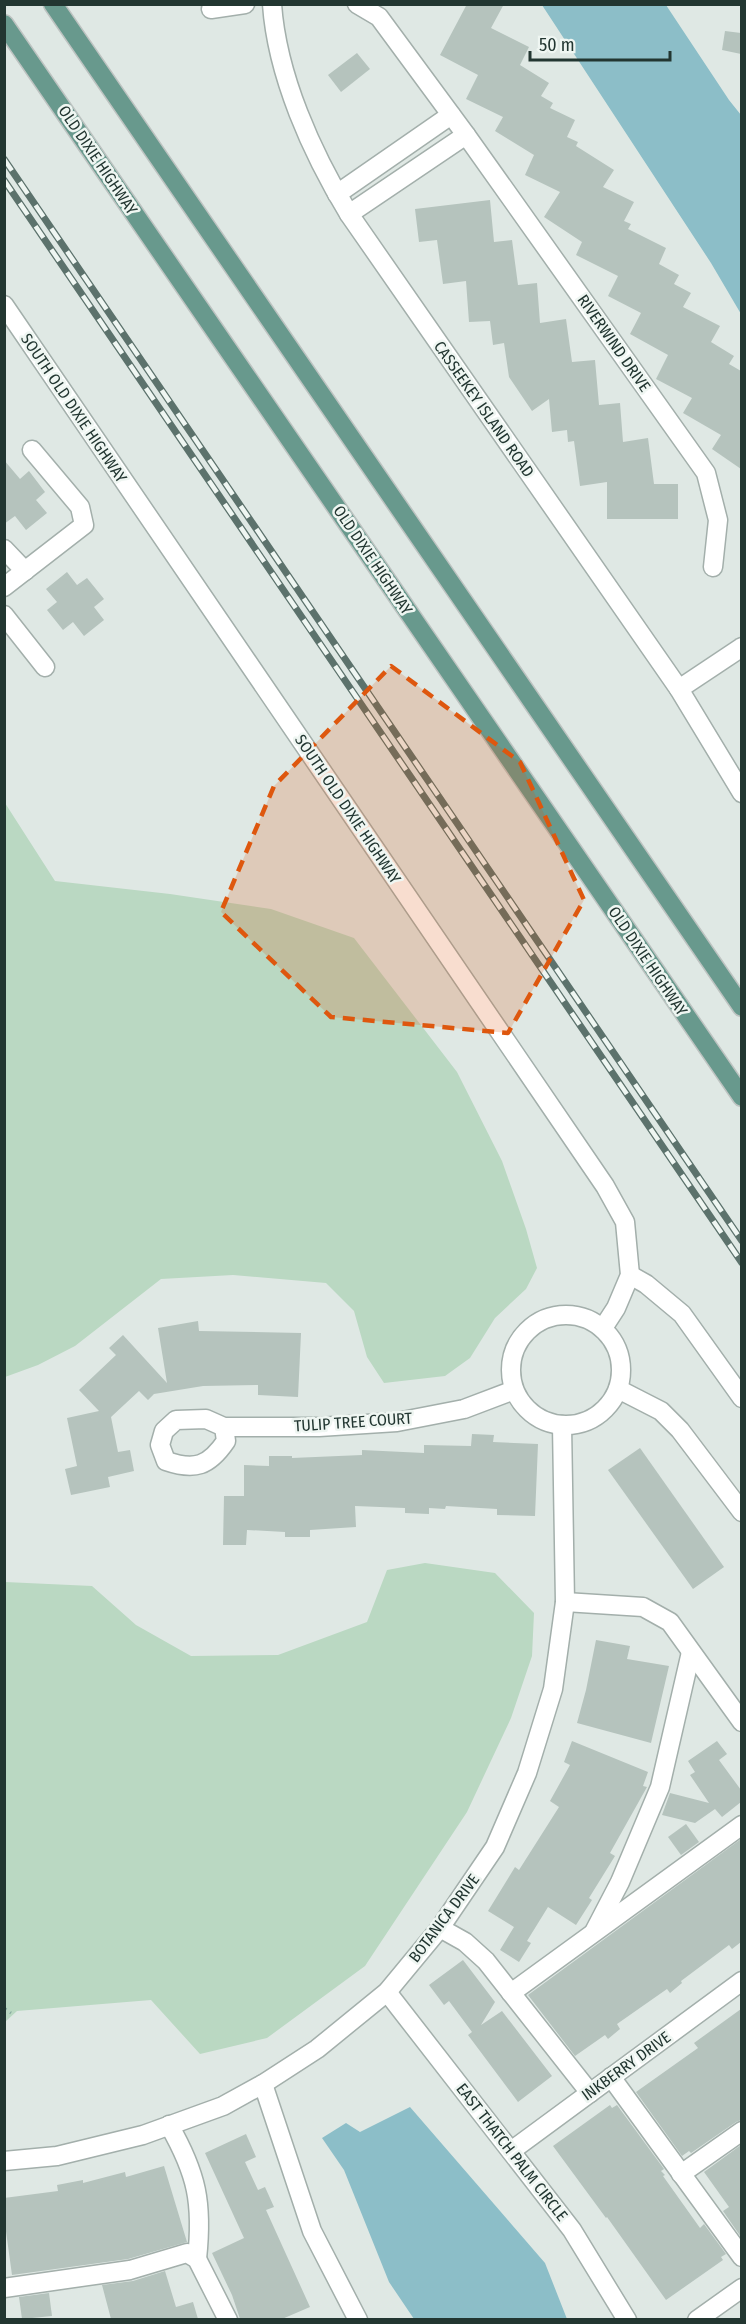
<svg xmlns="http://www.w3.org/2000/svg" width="746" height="2324" viewBox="0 0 746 2324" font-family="'Fira Sans Condensed',sans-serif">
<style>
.green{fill:#bad8c2}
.water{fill:#8cbec8}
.building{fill:#b5c3bd}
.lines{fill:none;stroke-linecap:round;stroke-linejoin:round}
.minor-casing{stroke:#a3afab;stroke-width:21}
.major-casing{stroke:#bdc3c1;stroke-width:21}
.path{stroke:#83a99d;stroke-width:3;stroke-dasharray:3 4.5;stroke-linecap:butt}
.minor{stroke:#fff;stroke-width:18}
.major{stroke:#68998d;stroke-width:18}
.rail-casing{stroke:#5c726c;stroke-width:7}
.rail{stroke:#eff6f2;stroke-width:4.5;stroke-dasharray:14;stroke-linecap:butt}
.marked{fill:#de570e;fill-opacity:0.2;stroke:#de570e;stroke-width:4.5;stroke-dasharray:12 8;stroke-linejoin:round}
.labels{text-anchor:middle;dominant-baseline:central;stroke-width:5;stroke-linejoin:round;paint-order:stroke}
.street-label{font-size:16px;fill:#223631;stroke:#eff6f2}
</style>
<rect width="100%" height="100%" fill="#dfe8e4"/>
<g class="green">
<path d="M5 803 55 881 170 894 271 909 354 938 457 1072 502 1161 526 1229 537 1268 526 1289 495 1318 470 1358 445 1376 384 1383 367 1357 354 1311 326 1283 233 1275 161 1279 75 1346 38 1365 5 1377Z"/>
<path d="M425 1563 495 1573 534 1613 532 1656 511 1718 467 1812 365 1966 267 2038 200 2054 151 2000 17 2011 5 2022V1582L92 1586 136 1625 191 1656 278 1655 367 1622 387 1570Z"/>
</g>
<g class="water">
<path d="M542 5H666L729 100 741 115V314L711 263Z"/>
<path d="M410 2107 545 2263 567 2319H414L389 2282 344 2170 322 2138 346 2123 360 2132Z"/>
</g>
<g class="building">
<path d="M467 4H504L491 28 529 47 520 65 549 83 541 96 553 103 550 108 575 120 567 137 578 142 576 146 614 170 603 187 634 202 624 221 631 224 628 229 666 248 659 264 679 275 674 284 691 293 683 307 720 326 711 342 734 356 729 364 741 371V469L712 449 721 435 683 413 692 398 656 379 668 355 630 334 641 313 608 296 618 276 576 255 582 242 544 217 560 192 525 175 534 155 495 131 503 117 466 99 478 75 440 55Z"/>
<path d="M725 31 741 33V54L722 50Z"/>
<path d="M357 53 370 69 341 92 328 75Z"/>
<path d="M490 200 494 242 512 240 518 285 537 283 540 323 566 319 572 362 595 360 599 405 620 403 623 442 648 438 654 484H678V519H607V482L580 486 574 441 568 442 567 430 552 432 549 399 532 411 509 377 504 343 493 345 490 321 469 322 466 281 443 284 437 240 419 242 415 209Z"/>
<path d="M4 460 20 479 29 471 45 492 36 500 47 513 26 530 15 516 4 524Z"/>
<path d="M67 572 77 585 87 578 104 599 94 607 104 620 84 636 73 622 63 630 47 610 57 602 46 589Z"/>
<path d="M198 1321 199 1331 301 1333 298 1397 258 1395V1385L203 1386 154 1394 148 1400 139 1391 111 1417 118 1452 130 1450 134 1471 108 1477 110 1487 71 1495 65 1469 77 1466 67 1418 99 1411 79 1390 116 1355 109 1348 123 1335 167 1383 158 1328Z"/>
<path d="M472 1434 494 1435 493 1442 538 1444 535 1516 497 1515V1509L446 1506 445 1509 429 1508V1514L405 1513V1508L355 1506 356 1527 310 1530V1537H285V1532L247 1530 246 1545H223L224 1496H244V1465L269 1466V1456H292V1458L362 1455V1450L424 1453V1445L471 1446Z"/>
<path d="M640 1448 724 1567 693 1589 608 1470Z"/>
<path d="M596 1640 630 1646 627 1659 669 1666 651 1743 577 1723 586 1690Z"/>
<path d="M572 1741 648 1772 643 1786 647 1787 610 1853 615 1856 589 1898 592 1900 576 1925 548 1907 527 1941 531 1943 519 1962 500 1950 514 1927 488 1911 515 1867 519 1870 559 1807 550 1801 570 1765 564 1762Z"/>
<path d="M717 1741 727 1754 719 1760 741 1790V1802L722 1817 715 1809 695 1823 662 1815 670 1793 709 1803 690 1775 695 1772 688 1761Z"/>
<path d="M686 1824 699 1842 681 1855 668 1837Z"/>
<path d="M741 1839V1942L732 1949 729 1945 681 1981 682 1983 670 1993 667 1989 617 2024 620 2029 608 2039 605 2035 575 2056 528 1995Z"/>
<path d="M463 1960 495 2002 481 2025 502 2011 552 2076 518 2102 468 2035 472 2032 449 2001 444 2005 429 1985Z"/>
<path d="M741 2009V2120L736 2122 691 2153 689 2151 682 2156 636 2092 698 2048 694 2043Z"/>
<path d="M610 2105 612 2108 617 2105 664 2169 661 2171 665 2175 663 2176 700 2228 704 2224 726 2254 721 2257 723 2260 666 2300 607 2217 606 2218 553 2146Z"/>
<path d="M246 2134 256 2157 245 2162 258 2190 265 2187 274 2207 266 2210 310 2307 282 2319H240L232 2295 212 2253 244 2238 205 2153Z"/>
<path d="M741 2145V2237L723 2211 729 2207 704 2172Z"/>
<path d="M164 2166 187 2242 128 2259 12 2275 4 2217V2198L58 2191 57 2185 83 2180V2183L125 2172 126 2177Z"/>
<path d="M165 2271 176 2307 193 2302 198 2319H111L102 2285 133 2281Z"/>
<path d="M49 2293 52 2316 22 2319 19 2297Z"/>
</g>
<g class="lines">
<defs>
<g id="minor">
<path d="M272 4C277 76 312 153 349 214L679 689 742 793"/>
<path d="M357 4 379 17 466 135 706 473 718 520 713 567"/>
<path d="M211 9 245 4"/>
<path d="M337 194 451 115"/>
<path d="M349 214 466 135"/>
<path d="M4 305 605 1186 625 1222 630 1275 616 1308 603 1328"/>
<path d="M4 549 25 571"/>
<path d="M4 587 84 525 80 507 32 450"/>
<path d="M4 615 45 667"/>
<path d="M679 689 742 647"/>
<path d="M630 1275 646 1284 682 1314 742 1398"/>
<circle cx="566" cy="1370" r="55"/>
<path d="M618 1389 661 1411 680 1430 742 1512"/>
<path d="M224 1427 226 1441C209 1466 195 1471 166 1461L160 1445 164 1431 176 1420 206 1419 224 1427H319L397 1422 464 1409 514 1390"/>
<path d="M565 1602 643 1607 670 1622 742 1722"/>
<path d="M440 1928 465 1942 486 1961 590 2093"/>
<path d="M595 1930 620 1882 660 1787 691 1652"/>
<path d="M387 1992 572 2230 627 2320"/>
<path d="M511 1993 742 1825"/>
<path d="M611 2077 742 2257"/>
<path d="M263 2084 312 2231 358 2320"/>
<path d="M169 2125C197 2174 203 2203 197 2259"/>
<path d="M511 2151 742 1981"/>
<path d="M4 2161 57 2156 143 2135 223 2106 263 2084 317 2049 387 1992 440 1928 495 1847 527 1773 553 1689 565 1602 562 1425"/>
<path d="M681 2174 742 2131"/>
<path d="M4 2288 130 2270 187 2253 197 2259 228 2320"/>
<path d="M697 2320 742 2288"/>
</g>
<g id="major">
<path d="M53 4 742 1007"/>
<path d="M4 24 742 1097"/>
</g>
</defs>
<use href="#minor" class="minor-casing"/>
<use href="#major" class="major-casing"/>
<path class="path" d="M4 2008 11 2013"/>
<use href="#minor" class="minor"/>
<use href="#major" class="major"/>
<defs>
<g id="rail">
<path d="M4 159 742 1241"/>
<path d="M4 180 742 1263"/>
</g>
</defs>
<use href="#rail" class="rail-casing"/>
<use href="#rail" class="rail"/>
</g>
<path class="marked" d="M391 666 520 762 584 900 508 1033 331 1017 221 912 274 786Z"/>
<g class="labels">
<g class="street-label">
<text transform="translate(98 160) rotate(56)">OLD DIXIE HIGHWAY</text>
<text transform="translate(614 343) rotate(55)">RIVERWIND DRIVE</text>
<text transform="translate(74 408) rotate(56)">SOUTH OLD DIXIE HIGHWAY</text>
<text transform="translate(484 409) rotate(55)">CASSEEKEY ISLAND ROAD</text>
<text transform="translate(373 560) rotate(56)">OLD DIXIE HIGHWAY</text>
<text transform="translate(348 809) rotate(56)">SOUTH OLD DIXIE HIGHWAY</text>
<text transform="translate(648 961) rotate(56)">OLD DIXIE HIGHWAY</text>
<text transform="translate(353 1422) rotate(-4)">TULIP TREE COURT</text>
<text transform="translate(444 1918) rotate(-53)">BOTANICA DRIVE</text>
<text transform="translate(626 2066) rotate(-36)">INKBERRY DRIVE</text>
<text transform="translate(512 2152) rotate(52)">EAST THATCH PALM CIRCLE</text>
</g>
</g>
<rect width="746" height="2324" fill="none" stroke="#223631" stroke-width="12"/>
<path d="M530 51v9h140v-9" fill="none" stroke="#223631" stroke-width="3"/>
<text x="539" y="51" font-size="18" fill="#223631" stroke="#eff6f2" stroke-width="4.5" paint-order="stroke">50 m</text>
</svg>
